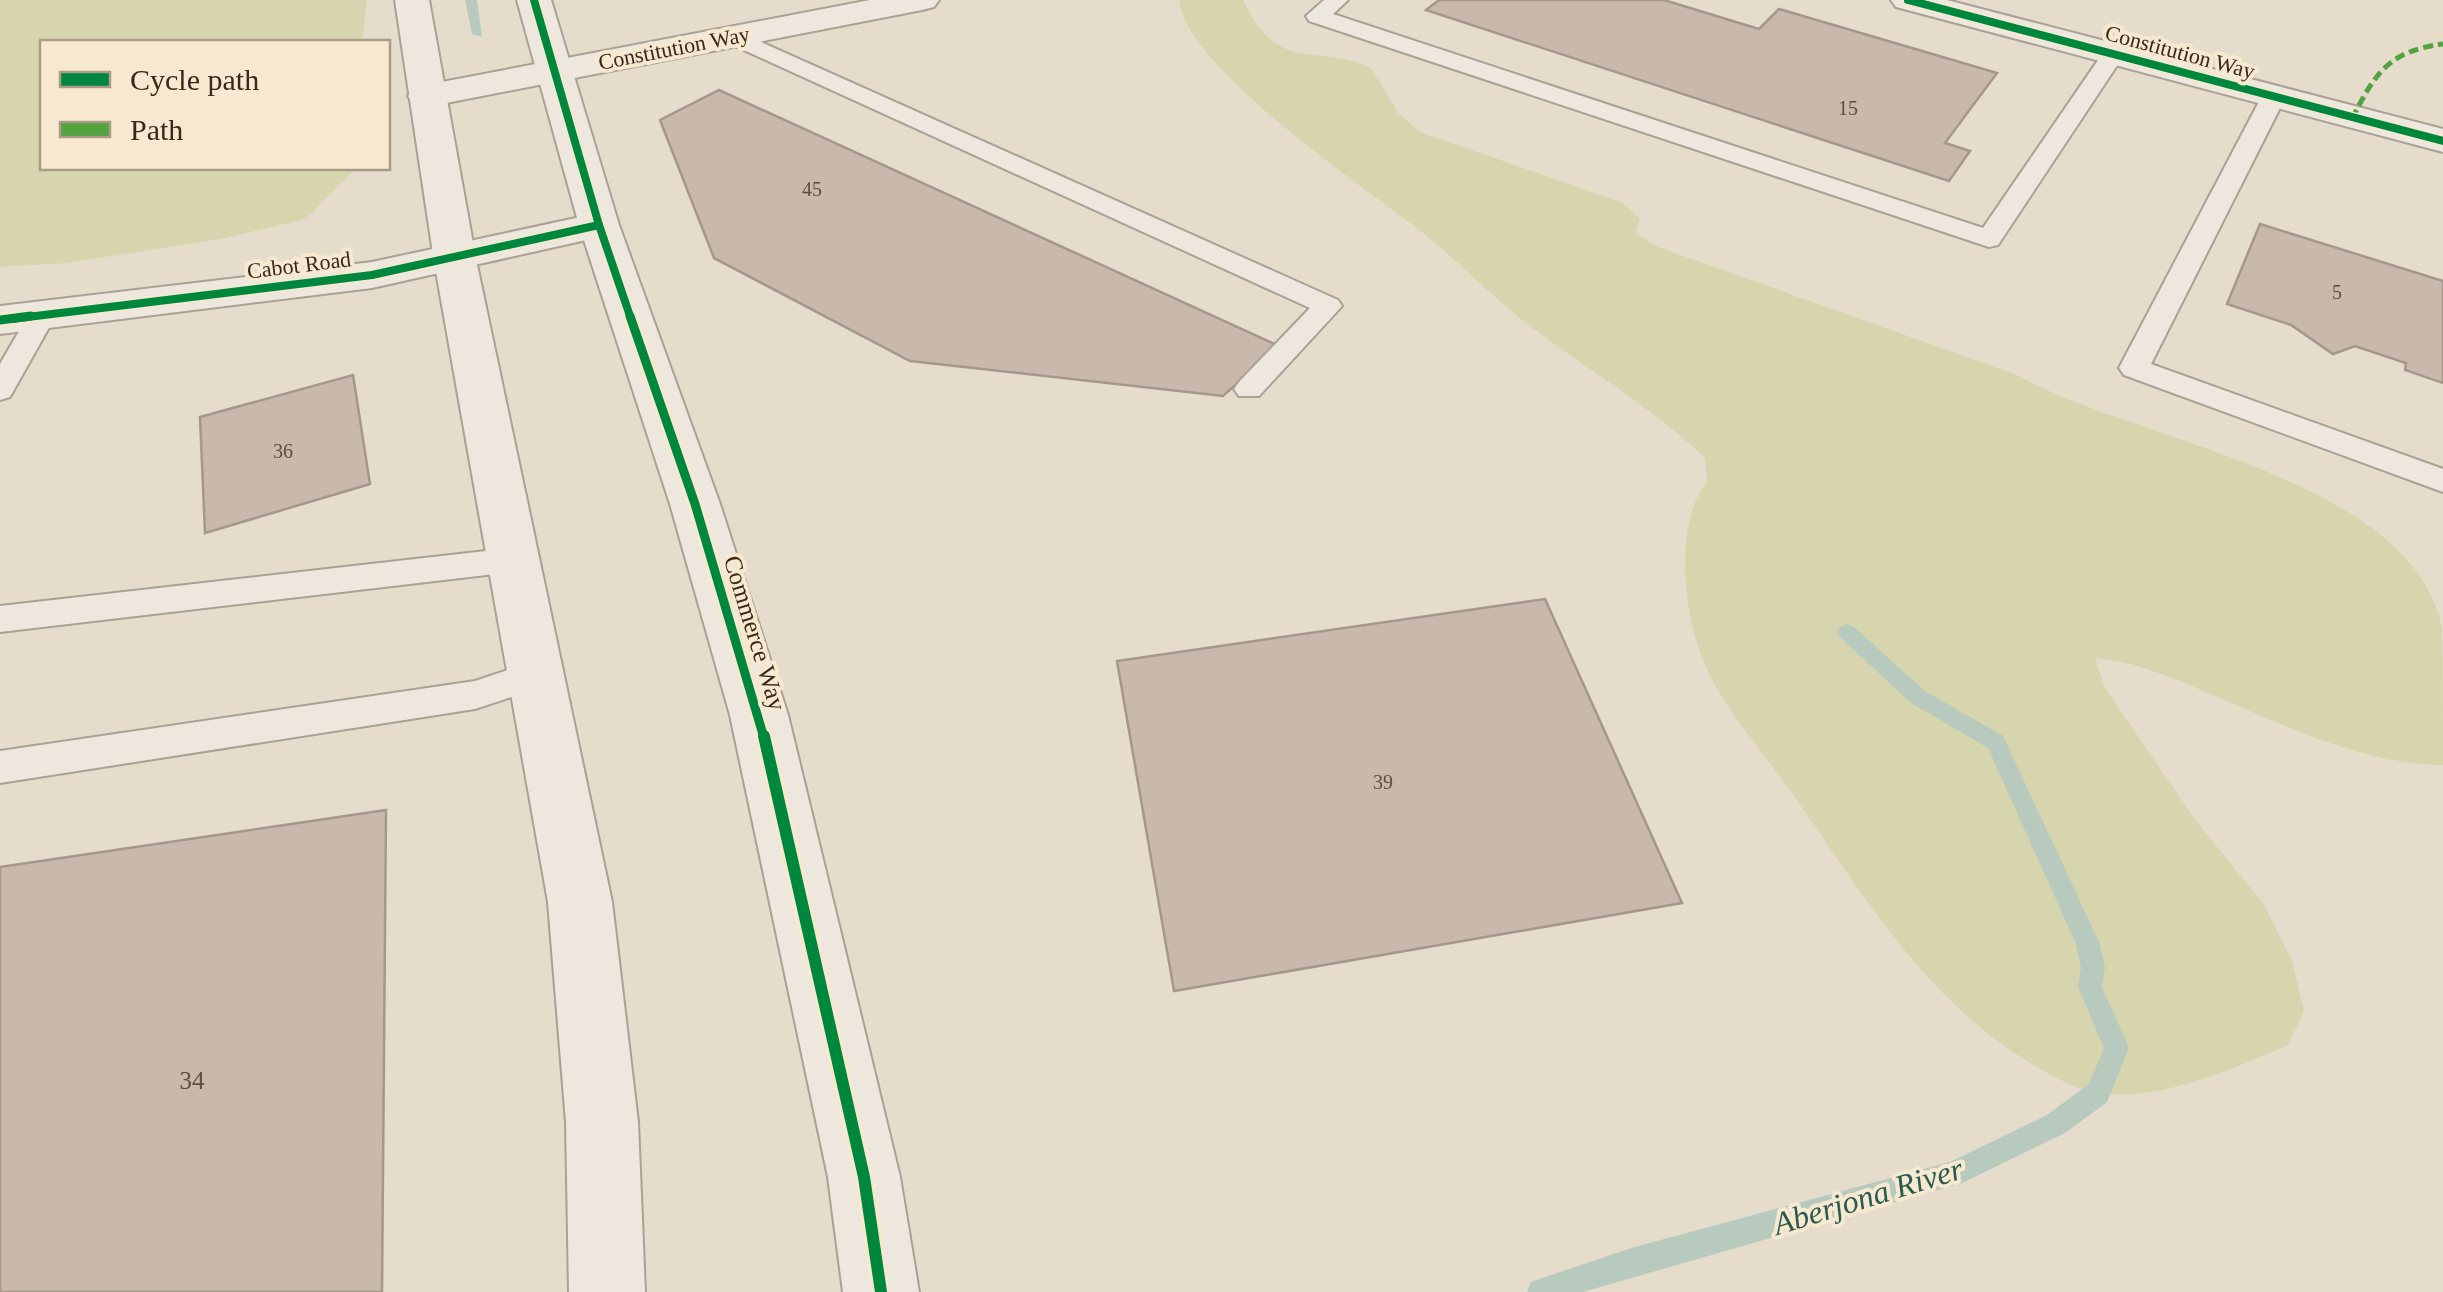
<svg xmlns="http://www.w3.org/2000/svg" width="2443" height="1292" viewBox="0 0 2443 1292" font-family="Georgia,serif">
<style>
.green{fill:#d7d5ad}
.lines{fill:none;stroke-linecap:round;stroke-linejoin:round}
.stream{fill:#b8cabd;fill-rule:evenodd}
.building{fill:#c9b9ac;stroke:#a5978b;stroke-width:2.5}
.service-casing{stroke:#aaa195;stroke-width:4}
.minor-casing{stroke:#aaa195;stroke-width:4}
.tertiary-casing{stroke:#aaa195;stroke-width:4}
.service{fill:#ede7dd;fill-rule:evenodd}
.minor{fill:#ede7dd;fill-rule:evenodd}
.tertiary{fill:#ede7dd;fill-rule:evenodd}
.quiet{stroke:#53a341;stroke-width:5;stroke-dasharray:10 5;stroke-linecap:butt}
.cycleway-far2-casing{stroke:#f7e9d0;stroke-width:11}
.cycleway-far1-casing{stroke:#f7e9d0;stroke-width:15}
.cycleway-casing{stroke:#f7e9d0;stroke-width:19}
.cycleway-far2{stroke:#00873e;stroke-width:8}
.cycleway-far1{stroke:#00873e;stroke-width:9}
.cycleway{stroke:#00873e;stroke-width:12}
.labels{text-anchor:middle;dominant-baseline:central;stroke-width:8;stroke-linejoin:round;paint-order:stroke}
.number-label{font-size:20px;fill:#5d4c40}
.far-street-label{font-size:22px;fill:#39281c;stroke:#f7e9d0}
.street-label{font-size:25px;fill:#39281c;stroke:#f7e9d0}
.near-number-label{font-size:25px;fill:#5d4c40}
.near-water-label{font-size:32px;font-style:italic;fill:#2b5a53;stroke:#f7e9d0}
</style>
<rect width="100%" height="100%" fill="#e5dccb"/>
<g class="green">
<path d="M0 0H367L362 42H42V168H356L306 219 220 239 66 263 0 267Z"/>
<path d="M1179 0H1243C1278 76 1317 42 1371 68L1399 114 1420 132 1623 203 1640 219 1635 233 1658 247 2017 375C2131 441 2412 476 2442 628 2443 664 2443 726 2443 765 2363 765 2279 723 2206 692 2171 677 2133 661 2095 658L2105 688 2196 821 2263 903 2292 961 2304 1011 2288 1045C2236 1068 2155 1103 2098 1093 2077 1090 2054 1077 2035 1066 1925 1001 1862 893 1790 790 1756 742 1715 700 1697 643 1683 599 1676 519 1707 482L1705 458C1647 402 1578 365 1516 315 1483 288 1453 256 1418 229 1364 187 1185 67 1179 0Z"/>
</g>
<g class="lines">
<g class="stream">
<path d="M465 0H477L482 37 472 34Z"/>
<path d="M1847 624 1854 627 1925 691 2003 736 2100 944 2105 968 2102 987 2129 1048 2107 1102 2065 1133 1962 1183 1583 1292H1527L1531 1282 1631 1248 1950 1162 2047 1115 2089 1084 2104 1048 2078 987 2081 968 2076 944 1988 748 1911 703 1840 637 1837 632 1840 627Z"/>
</g>
</g>
<g class="building">
<path d="M1439 0H1664L1759 29 1779 9 1997 73 1945 143 1970 151 1949 181 1426 10Z"/>
<path d="M719 90 1279 346 1223 396 910 361 714 258 660 120Z"/>
<path d="M2260 224 2443 281V383L2405 370 2406 363 2355 346 2333 354 2291 325 2227 304Z"/>
<path d="M353 375 370 484 205 533 200 417Z"/>
<path d="M1545 599 1682 903 1174 991 1117 661Z"/>
<path d="M386 810 382 1292H0V867Z"/>
</g>
<g class="lines">
<defs>
<g id="service">
<path d="M1324 0H1348L1333 14 1983 228 2105 50 2113 48 2124 55 1998 245 1989 247 1309 21 1306 16Z"/>
<path d="M732 29 1338 300 1342 306 1259 396H1239L1234 389 1239 382 1310 308 724 41 721 36Z"/>
<path d="M2273 91 2285 98 2151 364 2443 469V492L2124 375 2119 368 2261 98Z"/>
<path d="M42 306 52 309 56 315 10 397 0 400V364L32 309Z"/>
<path d="M513 548 525 551 530 560 525 569 513 572 0 632V606Z"/>
<path d="M535 661 548 665 553 675 548 685 475 709 0 783V751L475 681Z"/>
</g>
<g id="minor">
<path d="M870 0H939L934 7 922 10 426 107 413 104 408 96 413 88 426 85Z"/>
<path d="M1891 0H1947L2443 129V152L1896 7Z"/>
<path d="M599 213 613 216 619 225 613 234 372 288 0 334V306L372 262Z"/>
</g>
<g id="tertiary">
<path d="M395 0H429L476 260 612 902 638 1122 645 1292H569L566 1122 548 902 434 260Z"/>
<path d="M517 0H551L619 225 720 504 788 715 900 1177 919 1292H843L828 1177 730 715 670 504 579 225Z"/>
</g>
</defs>
<use href="#service" class="service-casing"/>
<use href="#minor" class="minor-casing"/>
<use href="#tertiary" class="tertiary-casing"/>
<use href="#service" class="service"/>
<use href="#minor" class="minor"/>
<use href="#tertiary" class="tertiary"/>
<path class="quiet" d="M2352 119C2375 73 2389 51 2443 44"/>
<defs>
<g id="cycleway-far2">
<path d="M534 0 599 225 631 319"/>
<path d="M1908 0 2443 141"/>
<path d="M11 319 372 275 599 225"/>
</g>
<g id="cycleway-far1">
<path d="M630 316 695 504 764 738"/>
<path d="M0 320 31 316"/>
</g>
<path id="cycleway" d="M764 736 864 1177 881 1292"/>
</defs>
<use href="#cycleway-far2" class="cycleway-far2-casing"/>
<use href="#cycleway-far1" class="cycleway-far1-casing"/>
<use href="#cycleway" class="cycleway-casing"/>
<use href="#cycleway-far2" class="cycleway-far2"/>
<use href="#cycleway-far1" class="cycleway-far1"/>
<use href="#cycleway" class="cycleway"/>
</g>
<g class="labels">
<g class="number-label">
<text x="1848" y="108">15</text>
<text x="812" y="189">45</text>
<text x="2337" y="292">5</text>
<text x="283" y="451">36</text>
<text x="1383" y="782">39</text>
</g>
<g class="far-street-label">
<text transform="translate(674 48) rotate(-11)">Constitution Way</text>
<text transform="translate(2180 52) rotate(15)">Constitution Way</text>
<text transform="translate(299 265) rotate(-7)">Cabot Road</text>
</g>
<g class="street-label">
<text transform="translate(755 633) rotate(73)">Commerce Way</text>
</g>
<g class="near-number-label">
<text x="192" y="1080">34</text>
</g>
<g class="near-water-label">
<text transform="translate(1868 1196) rotate(-17)">Aberjona River</text>
</g>
</g>
<rect x="40" y="40" width="350" height="130" fill="#f7e9d0" stroke="#ab9c88" stroke-width="2.5"/>
<rect x="60" y="72" width="50" height="15" fill="#00873e" stroke="#ab9c88" stroke-width="2.5"/>
<text x="130" y="90" font-size="30" fill="#39281c">Cycle path</text>
<rect x="60" y="122" width="50" height="15" fill="#53a341" stroke="#ab9c88" stroke-width="2.5"/>
<text x="130" y="140" font-size="30" fill="#39281c">Path</text>
</svg>
